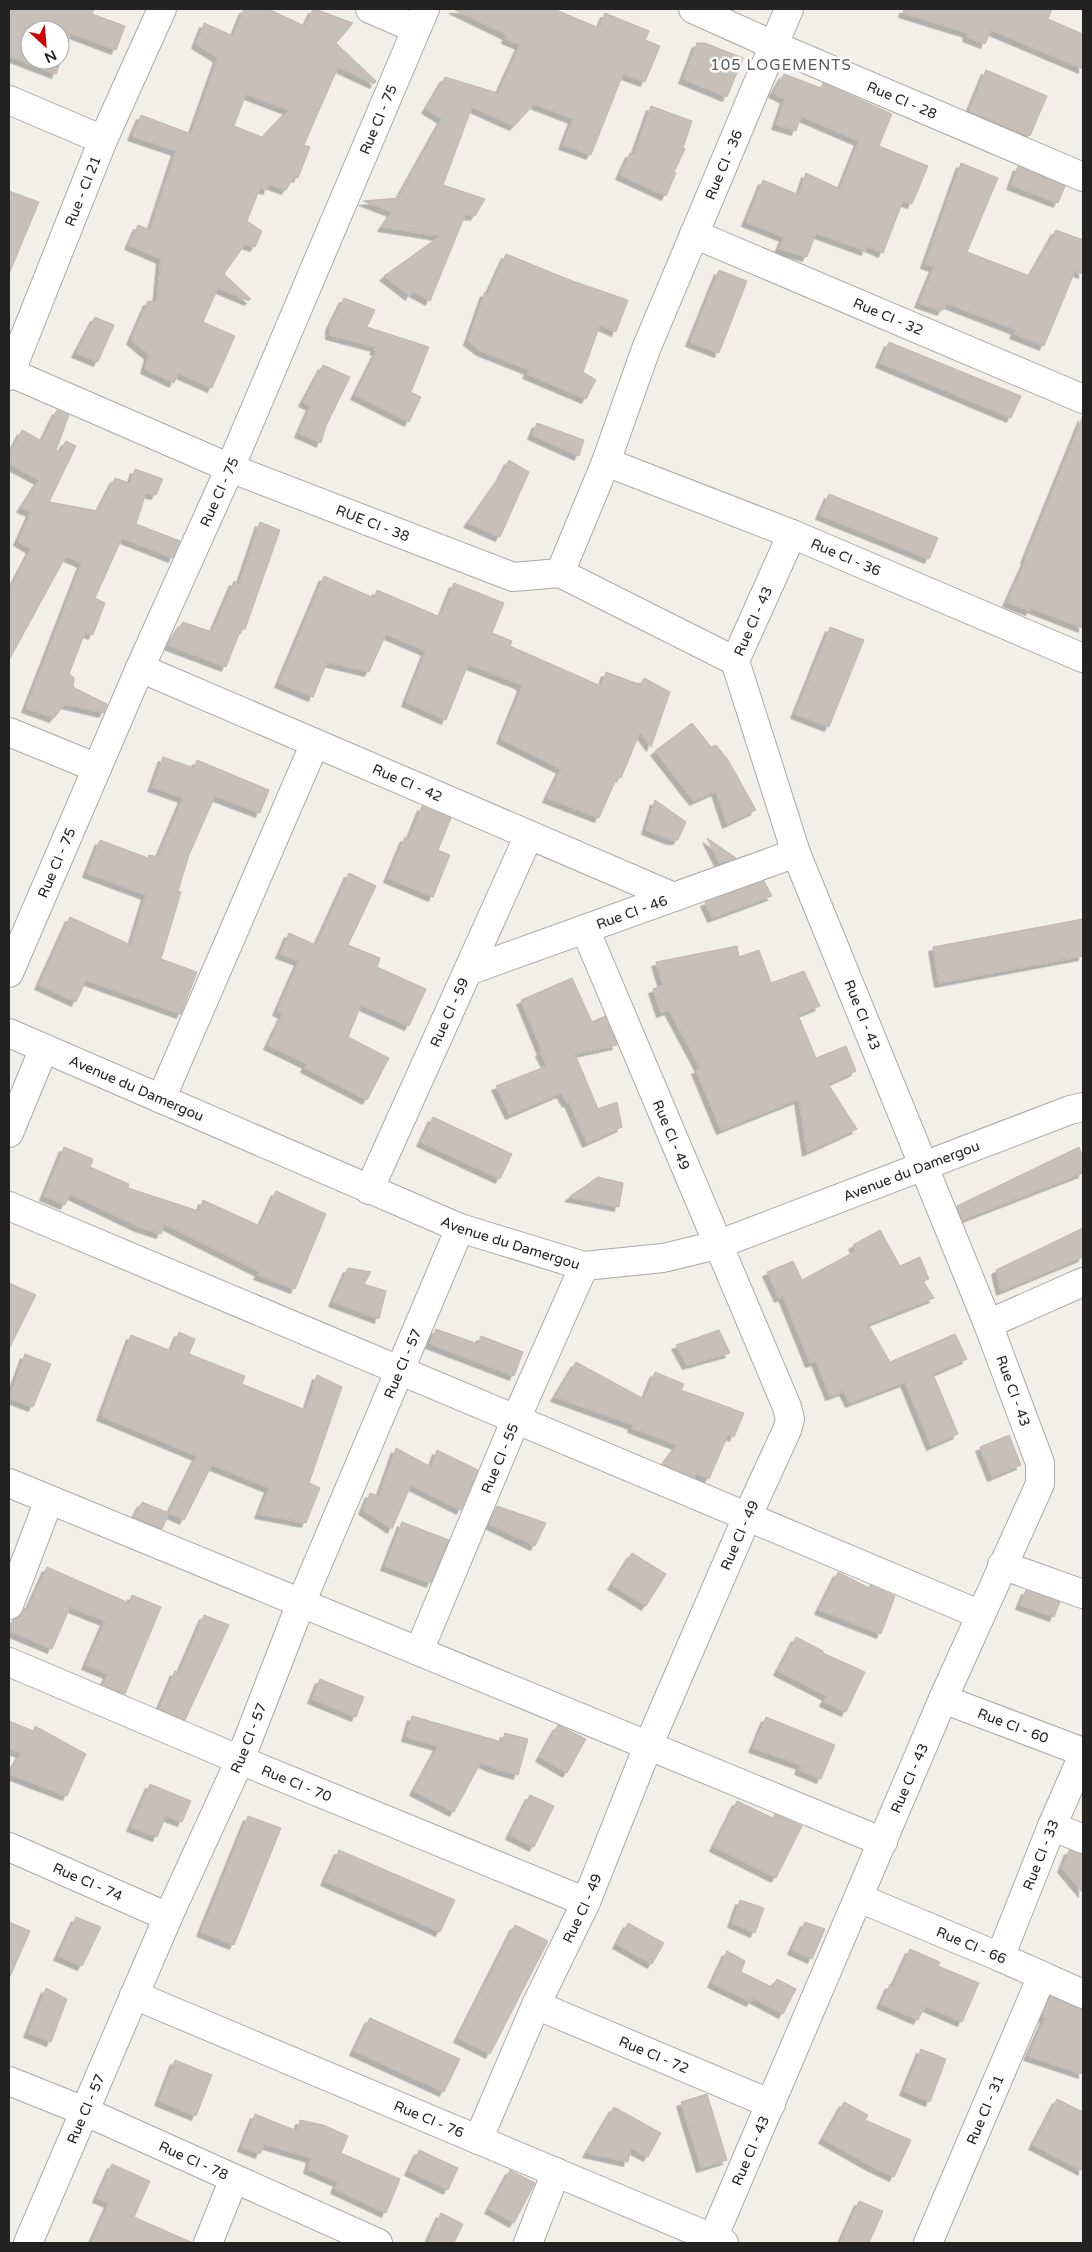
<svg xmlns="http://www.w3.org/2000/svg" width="1092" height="2252" viewBox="0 0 1092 2252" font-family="'Varela Round',sans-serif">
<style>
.building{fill:#c7bfb8;stroke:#c4b6ab;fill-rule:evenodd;filter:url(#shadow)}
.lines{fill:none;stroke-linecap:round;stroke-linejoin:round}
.minor-casing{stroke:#a9a9a9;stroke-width:30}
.minor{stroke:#fff;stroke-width:28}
.labels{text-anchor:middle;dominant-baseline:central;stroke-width:5;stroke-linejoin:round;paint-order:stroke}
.street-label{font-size:14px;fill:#222;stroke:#fff}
.neighbourhood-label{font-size:15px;letter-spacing:1px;fill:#555;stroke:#fff}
</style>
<defs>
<filter id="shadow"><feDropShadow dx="-4.5" dy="4.5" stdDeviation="0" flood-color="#0004"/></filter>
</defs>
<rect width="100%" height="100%" fill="#f2efe9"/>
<g class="building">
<path d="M9 9H94L92 14 125 26 116 50 71 33 56 74 9 56ZM30 30H60V60H30Z"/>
<path d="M244 9H268L305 26 313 9H315L353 23 336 43 376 81 374 84 338 67 304 145 310 147 298 178 294 177 286 190 269 184 268 190 260 188 247 221 262 231 255 247 245 244 224 274 251 299 249 301 218 288 203 322 235 336 212 388 178 373 174 383 145 369 149 355 131 340 148 301 157 302 161 259 129 245 138 225 150 230 176 151 132 136 141 115 191 134 218 58 196 44 204 23 233 36ZM246 94 288 110 262 137 234 126Z"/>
<path d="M453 9H554L599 28 605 13 649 31 645 40 660 46 645 82 623 74 591 155 563 145 573 119 534 104 514 126 472 107 443 185 485 199 475 216 465 215 430 301 412 291 410 296 384 276 440 236 382 227 392 212 363 201 398 198 442 119 426 109 445 77 498 93 520 45 506 39 507 35Z"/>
<path d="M904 9H1052L1048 19 1083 34V69L991 30 985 44 967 37 968 33 903 13Z"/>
<path d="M697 43H705L743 58 727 97 683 79Z"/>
<path d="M986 70 1047 96 1030 136 969 111Z"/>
<path d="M784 74 821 88 823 83 892 114 879 146 928 166 912 204 903 201 883 253 867 246 866 251 816 233 807 257 779 249 784 237 746 222 763 180 799 195 806 173 840 189 859 141 801 116 796 131 776 125 785 99 773 93Z"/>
<path d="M651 106 692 121 683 148 685 149 674 172 676 173 666 196 620 175 630 153 634 154Z"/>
<path d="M961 163 998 178 967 252 1030 276 1056 230 1083 240V274L1075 271 1044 346 1014 334 1016 330 946 303 942 311 919 303 934 267 925 264Z"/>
<path d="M1018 166 1065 186 1058 203 1011 185Z"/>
<path d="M9 191 39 202 9 274Z"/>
<path d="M506 254 570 280 628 300 616 332 600 325 583 372 596 380 586 399 527 374 529 370 481 351 468 341 485 292 488 293Z"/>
<path d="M719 270 747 281 719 353 690 342Z"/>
<path d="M344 298 375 310 367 327 429 347 411 392 421 397 409 422 355 395 377 351 374 350 376 347 330 335V326Z"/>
<path d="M95 317 114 325 98 362 76 353Z"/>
<path d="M889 342 1021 396 1011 418 880 363Z"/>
<path d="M323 365 350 377 326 426 321 443 299 433 311 406 303 402Z"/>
<path d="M57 410 69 415 56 450 59 452 66 441 76 446 49 502 98 511 115 478 130 483 135 469 163 479 156 495 146 493 136 524 180 541 173 558 122 538 95 598 105 603 93 635 85 632 69 674 74 678 73 687 107 704 104 713 65 704 54 718 26 708 82 563 66 556 9 660V591L31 549 18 541 31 512 21 508 39 480 9 464V455L22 430 42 441Z"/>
<path d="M1083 416V628L1031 608 1030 611 1007 602 1026 560 1025 559Z"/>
<path d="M537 423 584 440 579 456 532 435Z"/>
<path d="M509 460 529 472 500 537 468 523 501 476Z"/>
<path d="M829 494 938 538 929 559 820 515Z"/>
<path d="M260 522 280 530 245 629H241L226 667 168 645 183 622 212 632 234 581 239 584Z"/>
<path d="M324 576 374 598 377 590 438 616 440 612 442 613 454 583 504 603 492 633 512 641 510 646 601 686 606 672 641 685 644 678 670 692 651 747 640 732 621 778 617 777 599 818 547 798 561 769 501 739 522 687 519 684 468 664 446 720 406 702 426 651 386 634 369 672 327 662 313 697 279 683Z"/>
<path d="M830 627 864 640 829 727 795 714Z"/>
<path d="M692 723 711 747 716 745 728 760 756 810 727 824 716 791 694 801 655 751Z"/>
<path d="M163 757 194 768 197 760 269 790 260 813 215 796 189 855 178 891 181 892 161 959 197 972 181 1014 86 980 76 1002 39 985 70 917 131 945 146 895 87 873 100 840 148 858 149 855 158 857 183 798 152 787Z"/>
<path d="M655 800 686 822 678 840H671L646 830Z"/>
<path d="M422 806 451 818 438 850 450 855 433 897 388 878 405 837 409 839Z"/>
<path d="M707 838 736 858 720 864Z"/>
<path d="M349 873 376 886 348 945 380 958 377 967 426 989 409 1026 361 1005 348 1037 389 1058 367 1100 305 1068 307 1064 268 1045 283 1014 277 1011 299 961 280 954 289 933 316 945Z"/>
<path d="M764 881 772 896 712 918 705 902Z"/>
<path d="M1083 919V956L939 983 933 947Z"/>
<path d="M737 946 739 957 759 950 771 983 804 971 820 1006 798 1015 816 1058 846 1046 856 1071 828 1084 857 1129 807 1152 799 1099 721 1130 696 1070 700 1068 669 1010 661 1013 653 989 663 985 656 962Z"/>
<path d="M572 978 592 1022 605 1016 617 1045 575 1054 598 1109 617 1102 622 1127 587 1143 569 1102 567 1103 561 1093 510 1115 496 1086 547 1066 540 1052 542 1051 521 1000Z"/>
<path d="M433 1117 512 1154 500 1179 421 1142Z"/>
<path d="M64 1147 93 1159 90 1167 129 1184 128 1188 199 1211 203 1200 260 1226 276 1191 326 1214 295 1289 258 1275 260 1272 164 1224 161 1234 139 1227 70 1194 65 1205 44 1196Z"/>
<path d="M1079 1147 1083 1159V1173L962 1220 957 1206Z"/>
<path d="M598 1177 623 1183 619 1207 569 1197Z"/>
<path d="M1083 1228V1257L1001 1291 996 1270Z"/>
<path d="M880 1230 900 1266 920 1257 929 1279 923 1281 934 1298 868 1324 890 1362 955 1334 967 1359 933 1374 958 1434 931 1446 905 1382 850 1403 844 1391 830 1396 816 1361 810 1363 783 1296 779 1298 767 1272 793 1261 802 1280 856 1251 853 1245Z"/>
<path d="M348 1268 371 1272 364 1284 386 1291 379 1319 333 1302Z"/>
<path d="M9 1283 36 1295 9 1349Z"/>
<path d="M436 1329 478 1344 481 1336 523 1352 514 1376 430 1344Z"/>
<path d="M719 1330 730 1353 687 1365 676 1345Z"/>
<path d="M179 1332 195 1339 189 1354 245 1376 242 1384 306 1410 317 1375 342 1387 309 1483 320 1488 306 1523 259 1514 269 1488 212 1465 184 1520 169 1513 162 1529 134 1517 142 1502 169 1513 197 1456 101 1416 131 1335 171 1351Z"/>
<path d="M25 1354 51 1364 33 1407 9 1398Z"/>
<path d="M576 1362 644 1399 655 1372 684 1384 681 1390 744 1413 734 1437 728 1435 709 1479 696 1473 695 1478 663 1464 677 1445 632 1428 633 1425 555 1397Z"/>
<path d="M1009 1435 1021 1465 992 1477 980 1447Z"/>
<path d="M396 1448 431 1467 437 1450 478 1470 461 1510 411 1485 392 1529 363 1510 370 1493 379 1496Z"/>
<path d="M497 1506 546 1523 535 1546 489 1524Z"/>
<path d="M402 1522 449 1540 431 1583 385 1566Z"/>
<path d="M632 1553 666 1574 646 1606 612 1585Z"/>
<path d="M47 1567 129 1603 132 1595 161 1607 125 1694 103 1685 108 1674 86 1665 105 1621 70 1607 52 1649 9 1631 13 1620 19 1617 25 1608 28 1609Z"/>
<path d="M838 1572 869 1588 870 1585 895 1596 881 1634 819 1610Z"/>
<path d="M1026 1590 1060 1602 1054 1617 1020 1605Z"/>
<path d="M204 1615 229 1625 185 1720 159 1709 175 1671 179 1673Z"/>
<path d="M796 1637 823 1651V1653L865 1672 846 1712 824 1702 827 1696 778 1671Z"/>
<path d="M320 1679 364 1697 356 1717 312 1699Z"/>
<path d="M412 1716 502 1742 505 1733 528 1739 518 1775 494 1768 481 1762 454 1812 414 1791 438 1746 406 1737Z"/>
<path d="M766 1717 835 1745 821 1779 799 1770 801 1765 753 1748Z"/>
<path d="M9 1721 33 1731 35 1726 86 1754 67 1796 9 1774 21 1753 9 1749Z"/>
<path d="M558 1725 586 1739 567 1773 540 1757Z"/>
<path d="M150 1784 191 1801 182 1822 166 1816 157 1837 131 1827Z"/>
<path d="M530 1795 554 1806 534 1847 510 1835Z"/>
<path d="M737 1801 773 1818 775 1814 802 1826 776 1878 714 1847Z"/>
<path d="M248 1816 281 1828 234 1945 201 1932Z"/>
<path d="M339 1850 455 1900 440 1932 325 1881Z"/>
<path d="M1069 1850 1083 1855V1893L1062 1868Z"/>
<path d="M740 1900 764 1908 755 1933 732 1923Z"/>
<path d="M76 1917 101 1927 82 1966 58 1956Z"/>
<path d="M9 1922 30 1931 9 1979Z"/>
<path d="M805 1922 825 1929 812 1959 792 1950Z"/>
<path d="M628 1923 664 1943 652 1964 617 1944Z"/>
<path d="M515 1925 548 1941 490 2054 458 2038Z"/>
<path d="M910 1949 940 1962 938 1966 979 1983 962 2022 925 2006 918 2020 881 2004 890 1984 893 1986Z"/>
<path d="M727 1951 745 1961 741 1972 772 1987 777 1979 796 1989 783 2014 753 1998 751 2002 712 1983Z"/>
<path d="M46 1988 67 1999 51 2042 28 2033Z"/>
<path d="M1050 1996 1083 2009V2074L1028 2056 1045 2018 1042 2017Z"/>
<path d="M370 2018 460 2059 444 2092 354 2051Z"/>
<path d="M921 2049 946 2059 930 2102 904 2091Z"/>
<path d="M175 2060 212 2075 196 2116 159 2101Z"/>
<path d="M707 2094 727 2160 701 2168 681 2102Z"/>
<path d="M1057 2099 1083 2112V2171L1033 2145Z"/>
<path d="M844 2102 868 2115 865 2120 911 2140 894 2177 871 2166 823 2139Z"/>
<path d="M614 2107 661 2133 648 2157 631 2148 628 2162 587 2153Z"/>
<path d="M255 2114 297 2131 300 2120 323 2125 348 2136 341 2153 400 2179 386 2213 335 2189 338 2182 308 2169 311 2158 264 2144 260 2154 242 2147Z"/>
<path d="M419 2150 458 2168 448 2190 409 2171Z"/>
<path d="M112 2164 150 2181 134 2217 193 2243H91L109 2203 97 2198Z"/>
<path d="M510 2170 535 2183 514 2223 489 2209Z"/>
<path d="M859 2201 883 2211 869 2243H840Z"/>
<path d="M441 2213 463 2224 454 2243H427Z"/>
</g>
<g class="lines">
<defs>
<g id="minor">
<path d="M370 9 416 29"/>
<path id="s1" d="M693 9 773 45 1083 177"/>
<path d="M9 100 103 140"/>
<path id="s2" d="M694 234 1083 399"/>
<path id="s3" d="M9 372 230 468 513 577 560 573 735 661"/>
<path id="s4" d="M9 376 103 140 162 9"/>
<path id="s5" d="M606 462 792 534 1083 658"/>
<path id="s6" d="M560 573 606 462 646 349 789 9"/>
<path id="s7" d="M140 668 674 897"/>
<path d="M9 732 97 768"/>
<path id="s8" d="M468 971 796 853"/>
<path id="s9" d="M9 973 140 668 230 468 425 9"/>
<path id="s10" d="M9 1033 460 1228 584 1266 663 1258 717 1245 1070 1110 1083 1107"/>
<path d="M161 1099 315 743"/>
<path d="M9 1133 44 1048"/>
<path id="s11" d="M369 1190 529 835"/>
<path d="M9 1206 981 1615"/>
<path d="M988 1324 1083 1282"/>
<path d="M9 1483 883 1842"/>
<path d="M1002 1565 1083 1594"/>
<path d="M9 1605 49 1500"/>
<path id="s12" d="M419 1651 516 1419 584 1266"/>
<path id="s13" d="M9 1662 240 1760 586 1902"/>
<path id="s14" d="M943 1699 1083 1752"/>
<path d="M1052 1826 1083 1839"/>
<path id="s15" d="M9 1847 168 1917"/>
<path id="s16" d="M859 1898 1000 1957 1083 1994"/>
<path id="s17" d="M1000 1957 1052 1826 1083 1755"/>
<path id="s18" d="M134 1995 724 2243"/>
<path id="s19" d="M536 2005 771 2104"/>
<path id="s20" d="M9 2081 84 2111 378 2243"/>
<path id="s21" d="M478 2140 536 2005 586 1902 648 1746 747 1517 787 1430 790 1419 787 1407 585 929"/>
<path id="s22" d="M713 2238 943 1699 1040 1484V1463L988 1324 796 853 735 661 792 534"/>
<path id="s23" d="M28 2243 168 1917 240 1760 301 1603 460 1228"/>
<path d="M208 2243 234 2179"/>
<path d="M528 2243 556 2172"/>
<path id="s24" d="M928 2243 1042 1976"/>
</g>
</defs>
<use href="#minor" class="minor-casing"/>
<use href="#minor" class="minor"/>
</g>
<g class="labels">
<g class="street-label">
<text stroke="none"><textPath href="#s1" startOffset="228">Rue CI - 28</textPath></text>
<text stroke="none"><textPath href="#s9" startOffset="930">Rue CI - 75</textPath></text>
<text stroke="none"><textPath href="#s6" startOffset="440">Rue CI - 36</textPath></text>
<text stroke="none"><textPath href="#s4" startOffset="199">Rue - CI 21</textPath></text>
<text stroke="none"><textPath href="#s2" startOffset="211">Rue CI - 32</textPath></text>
<text stroke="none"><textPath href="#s9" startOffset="525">Rue CI - 75</textPath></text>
<text stroke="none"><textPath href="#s3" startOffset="394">RUE CI - 38</textPath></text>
<text stroke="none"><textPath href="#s5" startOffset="258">Rue CI - 36</textPath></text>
<text stroke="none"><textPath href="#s22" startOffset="1745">Rue CI - 43</textPath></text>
<text stroke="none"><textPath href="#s7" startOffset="291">Rue CI - 42</textPath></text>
<text stroke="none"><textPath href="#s9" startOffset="120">Rue CI - 75</textPath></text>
<text stroke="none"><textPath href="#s8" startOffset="174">Rue CI - 46</textPath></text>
<text stroke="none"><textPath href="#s11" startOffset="195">Rue CI - 59</textPath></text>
<text transform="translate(862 1015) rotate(68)">Rue CI - 43</text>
<text stroke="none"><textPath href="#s10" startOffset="139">Avenue du Damergou</textPath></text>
<text transform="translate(671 1135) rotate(67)">Rue CI - 49</text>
<text stroke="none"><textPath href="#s10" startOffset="964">Avenue du Damergou</textPath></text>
<text stroke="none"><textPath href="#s10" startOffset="544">Avenue du Damergou</textPath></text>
<text stroke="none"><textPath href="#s23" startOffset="956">Rue CI - 57</textPath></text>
<text transform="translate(1013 1391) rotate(70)">Rue CI - 43</text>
<text stroke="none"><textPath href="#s12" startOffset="209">Rue CI - 55</textPath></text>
<text stroke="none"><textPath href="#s21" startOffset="659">Rue CI - 49</textPath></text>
<text stroke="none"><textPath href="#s14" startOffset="75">Rue CI - 60</textPath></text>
<text stroke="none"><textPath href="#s23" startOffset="551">Rue CI - 57</textPath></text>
<text stroke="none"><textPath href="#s22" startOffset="500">Rue CI - 43</textPath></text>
<text stroke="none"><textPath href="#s13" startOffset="312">Rue CI - 70</textPath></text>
<text stroke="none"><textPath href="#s17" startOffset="110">Rue CI - 33</textPath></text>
<text stroke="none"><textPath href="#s15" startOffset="86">Rue CI - 74</textPath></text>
<text stroke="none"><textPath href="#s21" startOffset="254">Rue CI - 49</textPath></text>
<text stroke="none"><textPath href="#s16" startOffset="122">Rue CI - 66</textPath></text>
<text stroke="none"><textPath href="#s19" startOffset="128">Rue CI - 72</textPath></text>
<text stroke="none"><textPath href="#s23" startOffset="146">Rue CI - 57</textPath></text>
<text stroke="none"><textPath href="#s24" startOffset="145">Rue CI - 31</textPath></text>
<text stroke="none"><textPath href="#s18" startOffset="320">Rue CI - 76</textPath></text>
<text stroke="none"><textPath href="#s22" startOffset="95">Rue CI - 43</textPath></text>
<text stroke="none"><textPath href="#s20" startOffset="201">Rue CI - 78</textPath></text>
</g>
<g class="neighbourhood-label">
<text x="781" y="65">105 LOGEMENTS</text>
</g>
</g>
<rect width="1092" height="2252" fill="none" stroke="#222222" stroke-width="20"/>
<g transform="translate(45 45) rotate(154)"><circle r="24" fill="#ffffff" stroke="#a7a7a7"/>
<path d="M0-4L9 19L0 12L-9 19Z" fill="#d40000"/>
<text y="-8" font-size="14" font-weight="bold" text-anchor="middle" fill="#222222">N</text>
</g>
</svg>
